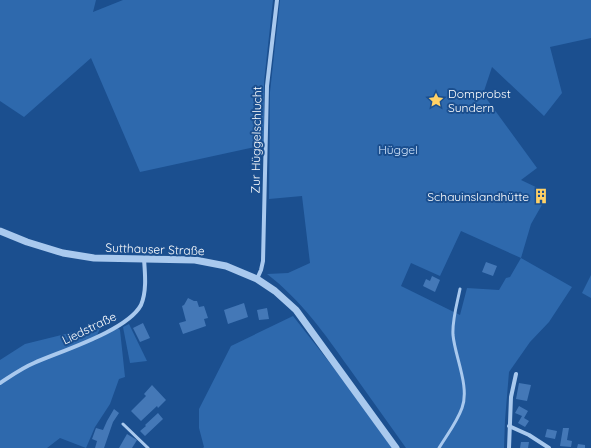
<svg xmlns="http://www.w3.org/2000/svg" width="591" height="448" viewBox="0 0 591 448" font-family="Quicksand,sans-serif">
<style>
.green{fill:#2e69ad;fill-rule:evenodd}
.building{fill:#4478b7}
.lines{fill:none;stroke-linecap:round;stroke-linejoin:round}
.service{stroke:#a9c9ee;stroke-width:3}
.minor{stroke:#a9c9ee;stroke-width:4}
.tertiary{stroke:#a9c9ee;stroke-width:7}
.labels{text-anchor:middle;dominant-baseline:central;stroke-width:4;stroke-linejoin:round;paint-order:stroke}
.poi-label{font-size:12px;fill:#fff;stroke:#1b4f8f;text-anchor:start}
.street-label{font-size:12px;fill:#fff;stroke:#1b4f8f}
.park-label{font-size:12px;fill:#cfe3fa;stroke:#1b4f8f}
</style>
<rect width="100%" height="100%" fill="#1b4f8f"/>
<g class="green">
<path d="M0 0H96L93 12 123 0H273L264 82V145L140 172 91 58 24 117 0 101Z"/>
<path d="M280 0H591V38L550 47 562 93 544 116 492 67 483 94 537 168 521 180 540 189 537 194V198L543 203 531 224 521 258 572 287 549 322 530 342 509 372 505 420 504 448H406C387 421 368 395 349 368 325 334 301 300 267 274L288 273 310 263 302 196 269 199 270 92ZM461 231 521 258 510 277 506 278 499 290 467 288 460 315 401 286 411 263 440 276Z"/>
<path d="M591 275V298L582 293Z"/>
<path d="M293 316 348 386 392 448H203L204 447 199 428V409L231 346Z"/>
<path d="M129 324 147 361 130 363 123 327Z"/>
<path d="M102 325 94 341 118 328 120 330 125 377 119 379 110 404 95 427 86 448 60 438 47 448H0V360L25 344Z"/>
</g>
<g class="building">
<path d="M486 262 497 266 493 276 482 272Z"/>
<path d="M432 276 440 280 435 292 423 286 426 279 430 281Z"/>
<path d="M188 298 194 301H197L199 307 204 306 208 318 204 319 206 326 183 334 179 323 186 321 182 306 184 305Z"/>
<path d="M244 303 248 317 228 324 224 310Z"/>
<path d="M267 308 269 319 259 320 257 310Z"/>
<path d="M143 323 150 338 140 342 133 328Z"/>
<path d="M519 383 531 385 527 401 516 399Z"/>
<path d="M152 385 166 400 158 408 157 406 141 421 131 411 146 396 144 394Z"/>
<path d="M519 406 528 411 524 418 529 421 525 427 518 423 522 416 515 413Z"/>
<path d="M114 409 119 413 113 422 104 448H95L97 441 92 439 96 428 103 430 107 421Z"/>
<path d="M158 413 163 419 145 436 140 431 146 426 145 425Z"/>
<path d="M563 428H569L567 440 572 441 571 447 560 446Z"/>
<path d="M547 429 557 431 555 439 545 437Z"/>
<path d="M127 434 137 440 132 448H119Z"/>
<path d="M521 442H529L528 448H520Z"/>
<path d="M578 444 585 445V448H577Z"/>
</g>
<g class="lines">
<g class="service">
<path d="M123 424 148 448"/>
<path d="M439 448C447 435 457 422 462 408 470 387 455 357 453 335 452 320 457 304 460 289"/>
</g>
<g class="minor">
<path d="M257 279 261 270 263 261 267 86 277 0"/>
<path d="M0 383C11 376 22 368 34 363 61 351 127 331 141 305 147 291 145 273 144 259"/>
<path d="M509 426 529 435 549 448"/>
<path d="M509 448 511 397 516 374"/>
</g>
<path class="tertiary" d="M0 231 27 242 63 253 94 258 195 260 226 266 257 279 275 291 296 310 396 448"/>
</g>
<defs>
<symbol id="sight-bare" viewBox="-9 -9 18 18"><path d="M0-6L1.8-2.2L6-1.7L2.9 1.2L3.7 5.4L0 3.3L-3.7 5.4L-2.9 1.2L-6-1.7L-1.8-2.2Z" fill="#ffd166" stroke="#1b4f8f" stroke-width="2.5" paint-order="stroke"/></symbol>
<symbol id="building-bare" viewBox="-9 -9 18 18"><path d="M-4-6H4V6H1V3H-1V6H-4ZM-2.5-4.3h1.7v1.8h-1.7ZM.8-4.3h1.7v1.8H.8ZM-2.5-1h1.7V.8h-1.7ZM.8-1h1.7V.8H.8Z" fill="#ffd166" stroke="#1b4f8f" stroke-width="2.5" paint-order="stroke"/></symbol>
</defs>
<g fill-rule="evenodd">
<use href="#sight-bare" x="425" y="89" width="22" height="22"/>
<use href="#building-bare" x="530" y="185" width="22" height="22"/>
</g>
<g class="labels">
<g class="poi-label">
<text x="448" y="93">Domprobst<tspan x="448" dy="14">Sundern</tspan></text>
<text x="529" y="196" text-anchor="end">Schauinslandhütte</text>
</g>
<g class="street-label">
<text transform="translate(256 140) rotate(-89)">Zur Hüggelschlucht</text>
<text transform="translate(155 249) rotate(2)">Sutthauser Straße</text>
<text transform="translate(89 328) rotate(-26)">Liedstraße</text>
</g>
<g class="park-label">
<text x="398" y="149">Hüggel</text>
</g>
</g>
</svg>
